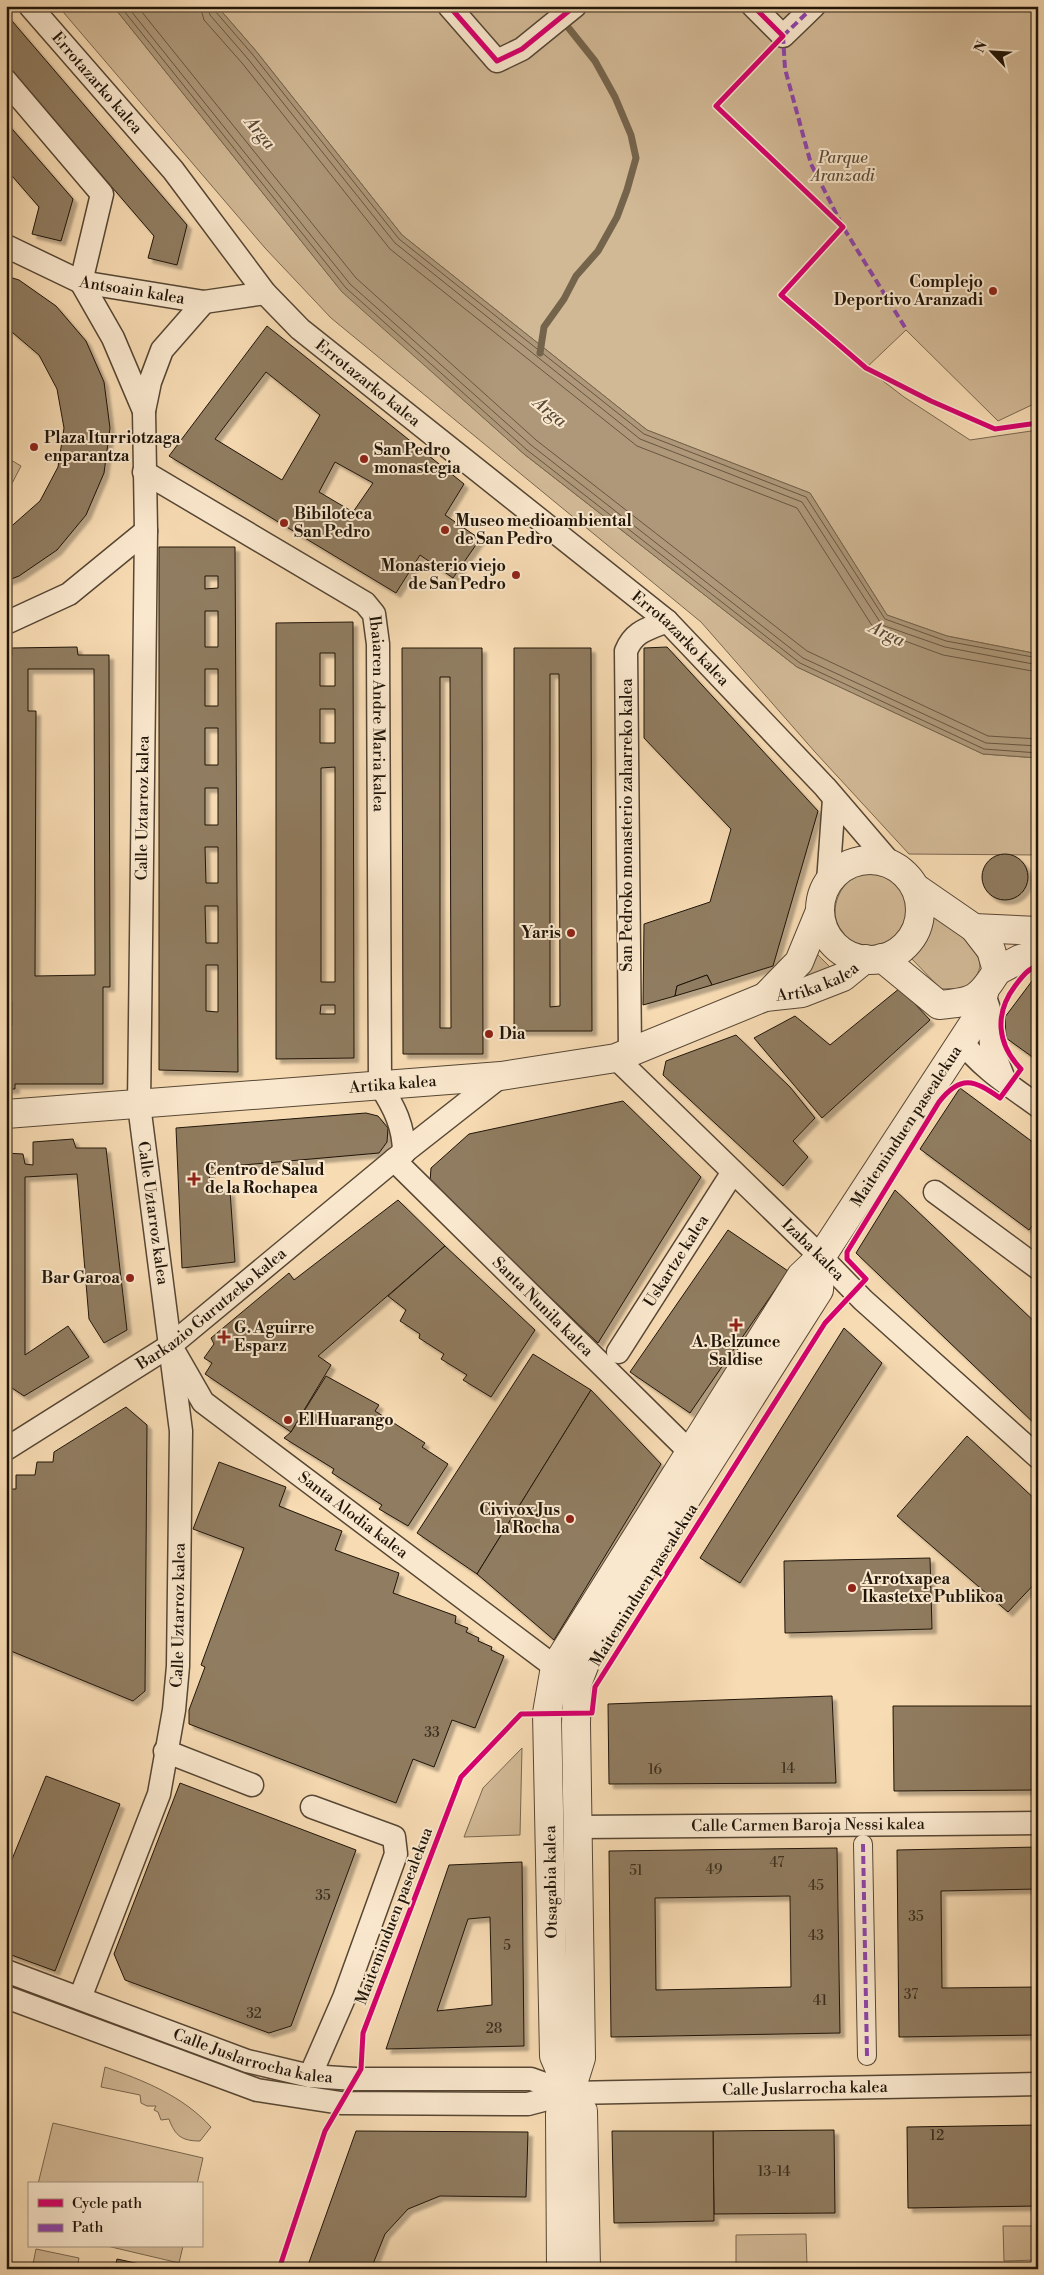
<svg xmlns="http://www.w3.org/2000/svg" width="1044" height="2275" viewBox="0 0 1044 2275" font-family="'Libre Bodoni',serif">
<style>
.green{fill:#d2b996;stroke:#796750}
.water{fill:#ae9879;stroke:#75644c}
.lines{fill:none;stroke-linecap:round;stroke-linejoin:round}
.shore{stroke:#675641;stroke-width:1}
.stream{stroke:#75644c;stroke-width:7}
.building{fill:#907c61;stroke:#201509;fill-rule:evenodd;filter:url(#shadow)}
.pedestrian-casing{stroke:#564634;stroke-width:20}
.minor-casing{stroke:#564634;stroke-width:25}
.tertiary-casing{stroke:#564634;stroke-width:30}
.pedestrian{stroke:#fae8ce;stroke-width:18}
.minor{stroke:#fae8ce;stroke-width:22}
.tertiary{stroke:#fae8ce;stroke-width:28}
.quiet{stroke:#8e44ad;stroke-width:4;stroke-dasharray:8 4;stroke-linecap:butt}
.cycleway-casing{stroke:#fae8ce;stroke-width:8}
.cycleway{stroke:#d6006c;stroke-width:5}
.poi-dot{fill:#8f2418;stroke:#fae8ce;stroke-width:2}
.labels{text-anchor:middle;dominant-baseline:central;stroke-width:4;stroke-linejoin:round;paint-order:stroke}
.number-label{font-size:14px;fill:#3c2f1f}
.street-label{font-size:16px;fill:#201509;stroke:#fae8ce}
.park-label{font-size:16px;font-style:italic;fill:#5e4e3a;stroke:#fae8ce}
.poi-label{font-size:16px;font-weight:bold;fill:#201509;stroke:#fae8ce;text-anchor:start}
.water-label{font-size:18px;font-style:italic;fill:#594936;stroke:#fae8ce}
</style>
<defs>
<filter id="shadow"><feDropShadow dx="4.5" dy="4.5" stdDeviation="1" flood-color="#0004"/></filter>
</defs>
<rect width="100%" height="100%" fill="#f7dbb3"/>
<filter id="stains"><feTurbulence type="fractalNoise" baseFrequency=".004" numOctaves="4"/><feColorMatrix values="0 0 0 0 .2 0 0 0 0 .09 0 0 0 0 .02 0 0 0 .5 -.17"/></filter>
<radialGradient id="worn" r=".72"><stop offset=".6" stop-color="#630" stop-opacity="0"/><stop offset="1" stop-color="#630" stop-opacity=".3"/></radialGradient>
<g class="green">
<path d="M58 6H113L339 288 524 454 797 667 983 754 1038 758V855L909 854 815 752 701 622 331 318 265 248Z"/>
<path d="M217 6H1038V402L998 421 906 330 866 368 904 397 970 440 1038 430V654L947 636 887 615 810 493 647 430 402 235 256 51Z"/>
<path d="M6 457 21 466 6 495Z"/>
<path d="M867 873C933 877 907 958 862 946 859 946 854 945 851 943 848 940 845 935 842 931 829 915 836 892 850 880 854 876 862 875 867 873Z"/>
<path d="M928 911C942 918 979 947 980 964 980 973 973 981 967 988L941 989 908 955 916 943Z"/>
<path d="M814 951 832 969 800 984Z"/>
<path d="M522 1748 520 1835 464 1837 483 1788Z"/>
<path d="M105 2067C143 2080 183 2096 211 2127L200 2141C182 2141 175 2136 169 2119L161 2120 158 2112 154 2110 156 2106H147L141 2103 140 2095 101 2087Z"/>
<path d="M53 2123 203 2158 197 2184H38Z"/>
<path d="M1003 2226H1038V2260L1004 2261Z"/>
<path d="M806 2234 807 2265 736 2266V2235Z"/>
<path d="M107 2246H183L179 2263Z"/>
<path d="M36 2249 79 2258 77 2269H32Z"/>
</g>
<path class="water" d="M113 6H217L256 51 402 235 647 430 810 493 887 615 947 636 1038 654V758L983 754 797 667 524 454 342 292Z"/>
<g class="lines">
<g class="shore">
<path d="M120 6 346 288 527 450 800 663 984 749 1038 753"/>
<path d="M127 6 350 284 531 445 803 658 986 743 1038 746"/>
<path d="M137 6 356 278 536 440 807 651 988 736 1038 739"/>
<path d="M200 6 204 20 242 63 390 249 637 446 797 508 871 624 878 631 943 655 1038 672"/>
<path d="M208 6 210 15 248 59 395 243 640 439 802 502 882 625 945 647 1038 665"/>
<path d="M214 6 215 11 253 55 399 239 644 434 806 497 885 619 946 641 1038 658"/>
</g>
<path class="stream" d="M540 353 544 327 564 299 576 276 598 251 617 217 627 190 636 158 631 135 615 97 595 61 551 6"/>
</g>
<g class="building">
<path d="M6 14 187 225 177 265 148 258 154 236 6 64Z"/>
<path d="M6 122 73 199 61 241 32 234 39 207 6 169Z"/>
<path d="M6 276 19 280 56 306 86 341 104 382 110 428 104 473 86 515 57 550 19 576 6 581V531L40 501 58 467 64 428 57 389 39 355 6 327Z"/>
<path d="M267 326 464 484 445 515 480 539 453 578 420 555 396 593 169 456ZM266 372 320 415 282 480 215 439ZM335 462 373 483 353 512 319 492Z"/>
<path d="M159 547H235L238 1072 159 1070ZM205 576H218V588L205 589ZM205 611H218V647H205ZM205 669H218V706H205ZM205 728H218V765H205ZM205 788H218V825H205ZM205 847H218V883H206ZM205 906H218V943H206ZM206 965H218V1012L206 1011Z"/>
<path d="M353 622 354 1058 276 1059V623ZM320 653H335V686H320ZM320 709H335V743H320ZM335 767V982H321V768ZM321 1005H335V1014H320Z"/>
<path d="M77 647 78 655H109L110 987H103V1084H15V1089H6V1026H12V1002H6V656H12V648ZM28 669H94L95 975 35 976 36 711H28Z"/>
<path d="M667 647 818 811 773 966 712 985 707 975 677 986 675 996 643 1005 644 924 710 902 731 829 644 738V648Z"/>
<path d="M402 648H482L483 1054H403ZM440 677H450L451 1028H440Z"/>
<path d="M514 648H591L592 1031H514ZM550 674H559L560 1006 550 1007Z"/>
<circle cx="1005" cy="877" r="23"/>
<path d="M1038 973V1061L1006 1038 1005 1017Z"/>
<path d="M707 975 712 985 675 996 677 986Z"/>
<path d="M900 988 930 1020 822 1118 754 1038 795 1016 830 1045Z"/>
<path d="M736 1035 790 1087 815 1118 793 1141 808 1157 783 1186 663 1075 666 1061Z"/>
<path d="M960 1088 1038 1146V1218L1029 1230 920 1149Z"/>
<path d="M623 1101 701 1177 598 1343 430 1182 431 1168 469 1134Z"/>
<path d="M366 1113 378 1116 388 1128 387 1142 379 1153 209 1168 210 1193 230 1191 235 1262 182 1268 176 1128Z"/>
<path d="M73 1139 76 1148H106L127 1330 104 1343 89 1319 77 1174 25 1177V1355L68 1326 89 1357 24 1396 6 1384V1153L23 1154 25 1164 33 1165V1142Z"/>
<path d="M895 1190 1038 1325V1427L856 1253Z"/>
<path d="M398 1200 445 1246 318 1356 331 1365 291 1432 205 1374 212 1363 204 1358 214 1344 211 1338 289 1273 294 1280Z"/>
<path d="M728 1230 788 1271 690 1413 630 1372Z"/>
<path d="M445 1246 535 1330 491 1397 463 1380 467 1375 441 1359 444 1354 419 1338 420 1334 400 1321 406 1310 388 1296Z"/>
<path d="M844 1328 882 1363 740 1583 700 1558Z"/>
<path d="M533 1354 591 1390 477 1574 417 1533Z"/>
<path d="M326 1376 379 1405 375 1411 425 1443 422 1447 448 1464 408 1526 379 1509 382 1505 332 1473 334 1469 284 1438 291 1432Z"/>
<path d="M591 1390 661 1464 554 1640 477 1574Z"/>
<path d="M126 1407 147 1425 145 1691 133 1701 6 1649V1489H16V1475H35L37 1462H53L54 1452Z"/>
<path d="M967 1436 1038 1502V1580L1008 1612 897 1516Z"/>
<path d="M219 1462 286 1487 279 1506 342 1531 335 1550 399 1573 393 1593 456 1616 455 1623 468 1628 466 1632 479 1638 478 1641 492 1647 491 1650 504 1656 475 1728 452 1720 434 1767 413 1759 396 1803 189 1724V1710L205 1667 201 1665 244 1548 193 1529Z"/>
<path d="M930 1558 932 1629 785 1633 784 1561Z"/>
<path d="M832 1696 836 1783 609 1784 608 1704Z"/>
<path d="M893 1706H1038V1790L894 1791Z"/>
<path d="M46 1776 120 1804 55 1971 6 1953V1874Z"/>
<path d="M180 1783 356 1850 291 2026 269 2033 125 1980 114 1954Z"/>
<path d="M1038 1847V1889L941 1891 942 1988 1038 1987V2035L899 2037 897 1850Z"/>
<path d="M837 1848 840 2033 611 2037 609 1851ZM790 1896 791 1987 656 1990 655 1898Z"/>
<path d="M522 1862 524 2046 386 2049 449 1865ZM490 1917 492 2005 437 2011 468 1919Z"/>
<path d="M1038 2125V2206L908 2208 907 2127Z"/>
<path d="M834 2130 835 2213 714 2214 713 2131Z"/>
<path d="M356 2131 528 2132 526 2197 440 2196 408 2209 385 2234 371 2269 307 2268Z"/>
<path d="M612 2131H713L714 2221 614 2223Z"/>
<path d="M117 2259 163 2269H115Z"/>
</g>
<g class="lines">
<defs>
<path id="pedestrian" d="M863 1844 867 2056"/>
<g id="minor">
<path id="s1" d="M30 6 173 170 265 293 300 329 667 621 825 787 891 864"/>
<path d="M449 6 497 61 522 49 575 6"/>
<path d="M753 6 783 36 814 6"/>
<path d="M6 81 102 194 81 282 113 338 144 411"/>
<path id="s2" d="M6 246 81 282 204 302 265 293"/>
<path id="s3" d="M144 472 365 603 374 614 378 644 380 1085C394 1107 404 1126 404 1153"/>
<path d="M6 623 69 594 146 531"/>
<path d="M828 882 834 799"/>
<path d="M985 997 989 1009 991 1046 1004 1079"/>
<path d="M961 1040C980 1067 1012 1087 1038 1106"/>
<path d="M630 1052 626 651C634 631 648 629 667 621"/>
<path id="s4" d="M616 1058 821 1257 863 1300 1038 1457"/>
<path id="s5" d="M394 1160 691 1453"/>
<path d="M935 1192 1038 1268"/>
<path id="s6" d="M618 1352 733 1172"/>
<path id="s7" d="M176 1355 203 1402 555 1667"/>
<path id="s8" d="M6 1449 171 1345 394 1160 501 1076"/>
<path d="M165 1751 252 1785"/>
<path id="s9" d="M578 1827 1038 1823"/>
<path id="s10" d="M6 1971 247 2061 310 2076 355 2079H531L570 2093"/>
<path id="s11" d="M6 1997 257 2090 341 2103 528 2104 570 2093 1038 2084"/>
<path id="s12" d="M80 1998 159 1794 174 1710 178 1666 181 1431 139 1105 146 531 144 411 150 382 162 350 204 302"/>
<path d="M310 2076 344 1998 396 1854 394 1837 312 1807"/>
</g>
<g id="tertiary">
<circle cx="870" cy="910" r="50"/>
<path d="M974 928 1038 931"/>
<path d="M882 958 939 1005C973 1002 979 1000 997 971L991 950 974 928 916 888"/>
<path d="M997 971 1020 959 1038 954"/>
<path d="M765 997 799 962 820 911"/>
<path id="s13" d="M6 1114 501 1076 616 1058 765 997 802 993 843 977 865 959"/>
<path d="M561 2269 560 2114 570 2093 581 2058 576 1724 577 1684 591 1648 819 1290 821 1257"/>
<path id="s14" d="M586 2269 583 2111 570 2093 554 2056 547 1713 555 1667 801 1276 821 1257 977 1018 984 993"/>
</g>
</defs>
<use href="#pedestrian" class="pedestrian-casing"/>
<use href="#minor" class="minor-casing"/>
<use href="#tertiary" class="tertiary-casing"/>
<use href="#pedestrian" class="pedestrian"/>
<use href="#minor" class="minor"/>
<use href="#tertiary" class="tertiary"/>
<g class="quiet">
<path d="M783 36 785 69 811 164 843 227 906 329"/>
<path d="M783 36 814 6"/>
<path d="M863 1844 867 2056"/>
</g>
<defs>
<g id="cycleway">
<path d="M449 6 497 61 522 49 575 6"/>
<path d="M753 6 783 36 716 106 843 227 781 295 866 368 931 401 995 429 1038 423"/>
<path d="M279 2269 325 2131 361 2069 363 2033 461 1777 521 1714 592 1713 595 1687 825 1323 866 1279 847 1259V1252L939 1102C961 1074 974 1080 1000 1098L1021 1069C997 1044 994 1014 1015 986 1022 977 1027 969 1038 966"/>
</g>
</defs>
<use href="#cycleway" class="cycleway-casing"/>
<use href="#cycleway" class="cycleway"/>
</g>
<g class="poi-dot">
<circle cx="993" cy="291" r="5"/>
<circle cx="34" cy="447" r="5"/>
<circle cx="364" cy="459" r="5"/>
<circle cx="284" cy="523" r="5"/>
<circle cx="445" cy="530" r="5"/>
<circle cx="516" cy="575" r="5"/>
<circle cx="571" cy="933" r="5"/>
<circle cx="489" cy="1034" r="5"/>
<path d="M191.5 1171.5h5v5h5v5h-5v5h-5v-5h-5v-5h5z"/>
<circle cx="130" cy="1278" r="5"/>
<path d="M733.5 1317.5h5v5h5v5h-5v5h-5v-5h-5v-5h5z"/>
<path d="M221.5 1329.5h5v5h5v5h-5v5h-5v-5h-5v-5h5z"/>
<circle cx="288" cy="1420" r="5"/>
<circle cx="570" cy="1519" r="5"/>
<circle cx="852" cy="1588" r="5"/>
</g>
<g class="labels">
<g class="number-label">
<text x="432" y="1733">33</text>
<text x="788" y="1769">14</text>
<text x="655" y="1770">16</text>
<text x="777" y="1863">47</text>
<text x="714" y="1870">49</text>
<text x="636" y="1871">51</text>
<text x="816" y="1886">45</text>
<text x="323" y="1896">35</text>
<text x="916" y="1917">35</text>
<text x="816" y="1936">43</text>
<text x="507" y="1946">5</text>
<text x="911" y="1995">37</text>
<text x="820" y="2001">41</text>
<text x="254" y="2014">32</text>
<text x="494" y="2029">28</text>
<text x="937" y="2136">12</text>
<text x="774" y="2172">13-14</text>
</g>
<g class="street-label">
<text stroke="none"><textPath href="#s1" startOffset="102">Errotazarko kalea</textPath></text>
<text stroke="none"><textPath href="#s2" startOffset="135">Antsoain kalea</textPath></text>
<text stroke="none"><textPath href="#s1" startOffset="508">Errotazarko kalea</textPath></text>
<text stroke="none"><textPath href="#s1" startOffset="912">Errotazarko kalea</textPath></text>
<text stroke="none"><textPath href="#s3" startOffset="371">Ibaiaren Andre Maria kalea</textPath></text>
<text stroke="none"><textPath href="#s12" startOffset="1209">Calle Uztarroz kalea</textPath></text>
<text transform="translate(627 825) rotate(-90)">San Pedroko monasterio zaharreko kalea</text>
<text stroke="none"><textPath href="#s13" startOffset="829">Artika kalea</textPath></text>
<text stroke="none"><textPath href="#s13" startOffset="388">Artika kalea</textPath></text>
<text stroke="none"><textPath href="#s14" startOffset="1256">Maiteminduen pasealekua</textPath></text>
<text transform="translate(153 1213) rotate(82)">Calle Uztarroz kalea</text>
<text stroke="none"><textPath href="#s4" startOffset="275">Izaba kalea</textPath></text>
<text stroke="none"><textPath href="#s6" startOffset="108">Uskartze kalea</textPath></text>
<text stroke="none"><textPath href="#s5" startOffset="209">Santa Nunila kalea</textPath></text>
<text stroke="none"><textPath href="#s8" startOffset="249">Barkazio Gurutzeko kalea</textPath></text>
<text stroke="none"><textPath href="#s7" startOffset="242">Santa Alodia kalea</textPath></text>
<text transform="translate(644 1585) rotate(-58)">Maiteminduen pasealekua</text>
<text stroke="none"><textPath href="#s12" startOffset="399">Calle Uztarroz kalea</textPath></text>
<text stroke="none"><textPath href="#s9" startOffset="230">Calle Carmen Baroja Nessi kalea</textPath></text>
<text transform="translate(551 1882) rotate(-91)">Otsagabia kalea</text>
<text transform="translate(394 1916) rotate(-69)">Maiteminduen pasealekua</text>
<text stroke="none"><textPath href="#s10" startOffset="262">Calle Juslarrocha kalea</textPath></text>
<text stroke="none"><textPath href="#s11" startOffset="818">Calle Juslarrocha kalea</textPath></text>
</g>
<g class="park-label">
<text x="843" y="158">Parque<tspan x="843" dy="18">Aranzadi</tspan></text>
</g>
<g class="poi-label">
<text x="983" y="282" text-anchor="end">Complejo<tspan x="983" dy="18">Deportivo Aranzadi</tspan></text>
<text x="44" y="438">Plaza Iturriotzaga<tspan x="44" dy="18">enparantza</tspan></text>
<text x="374" y="450">San Pedro<tspan x="374" dy="18">monastegia</tspan></text>
<text x="294" y="514">Bibiloteca<tspan x="294" dy="18">San Pedro</tspan></text>
<text x="455" y="521">Museo medioambiental<tspan x="455" dy="18">de San Pedro</tspan></text>
<text x="506" y="566" text-anchor="end">Monasterio viejo<tspan x="506" dy="18">de San Pedro</tspan></text>
<text x="561" y="933" text-anchor="end">Yaris</text>
<text x="499" y="1034">Dia</text>
<text x="205" y="1170">Centro de Salud<tspan x="205" dy="18">de la Rochapea</tspan></text>
<text x="120" y="1278" text-anchor="end">Bar Garoa</text>
<text x="234" y="1328">G. Aguirre<tspan x="234" dy="18">Esparz</tspan></text>
<text x="736" y="1342" text-anchor="middle">A. Belzunce<tspan x="736" dy="18">Saldise</tspan></text>
<text x="298" y="1420">El Huarango</text>
<text x="560" y="1510" text-anchor="end">Civivox Jus<tspan x="560" dy="18">la Rocha</tspan></text>
<text x="862" y="1579">Arrotxapea<tspan x="862" dy="18">Ikastetxe Publikoa</tspan></text>
</g>
<g class="water-label">
<text transform="translate(260 133) rotate(50)">Arga</text>
<text transform="translate(550 412) rotate(39)">Arga</text>
<text transform="translate(887 634) rotate(25)">Arga</text>
</g>
</g>
<rect width="1044" height="2275" fill="none" stroke="#f7dbb3" stroke-width="25"/>
<rect x="8" y="8" width="1029" height="2260" fill="none" stroke="#201509" stroke-width="2.5"/>
<rect x="12" y="12" width="1019" height="2250" fill="none" stroke="#201509"/>
<rect x="28" y="2182" width="175" height="65" fill="#fae8ce" stroke="#a3947f"/>
<rect x="38" y="2199" width="25" height="8" fill="#d6006c" stroke="#a3947f"/>
<text x="72" y="2208" font-size="15" fill="#201509">Cycle path</text>
<rect x="38" y="2224" width="25" height="8" fill="#8e44ad" stroke="#a3947f"/>
<text x="72" y="2232" font-size="15" fill="#201509">Path</text>
<g transform="translate(992 52) rotate(295)" stroke="#fae8ce" stroke-width="4" paint-order="stroke">
<path d="M0-4L9 19L0 12L-9 19Z" fill="#201509"/>
<text y="-8" font-size="14" font-weight="bold" text-anchor="middle" fill="#201509">N</text>
</g>
<rect width="100%" height="100%" filter="url(#stains)"/>
<rect width="100%" height="100%" fill="url(#worn)"/>
</svg>
